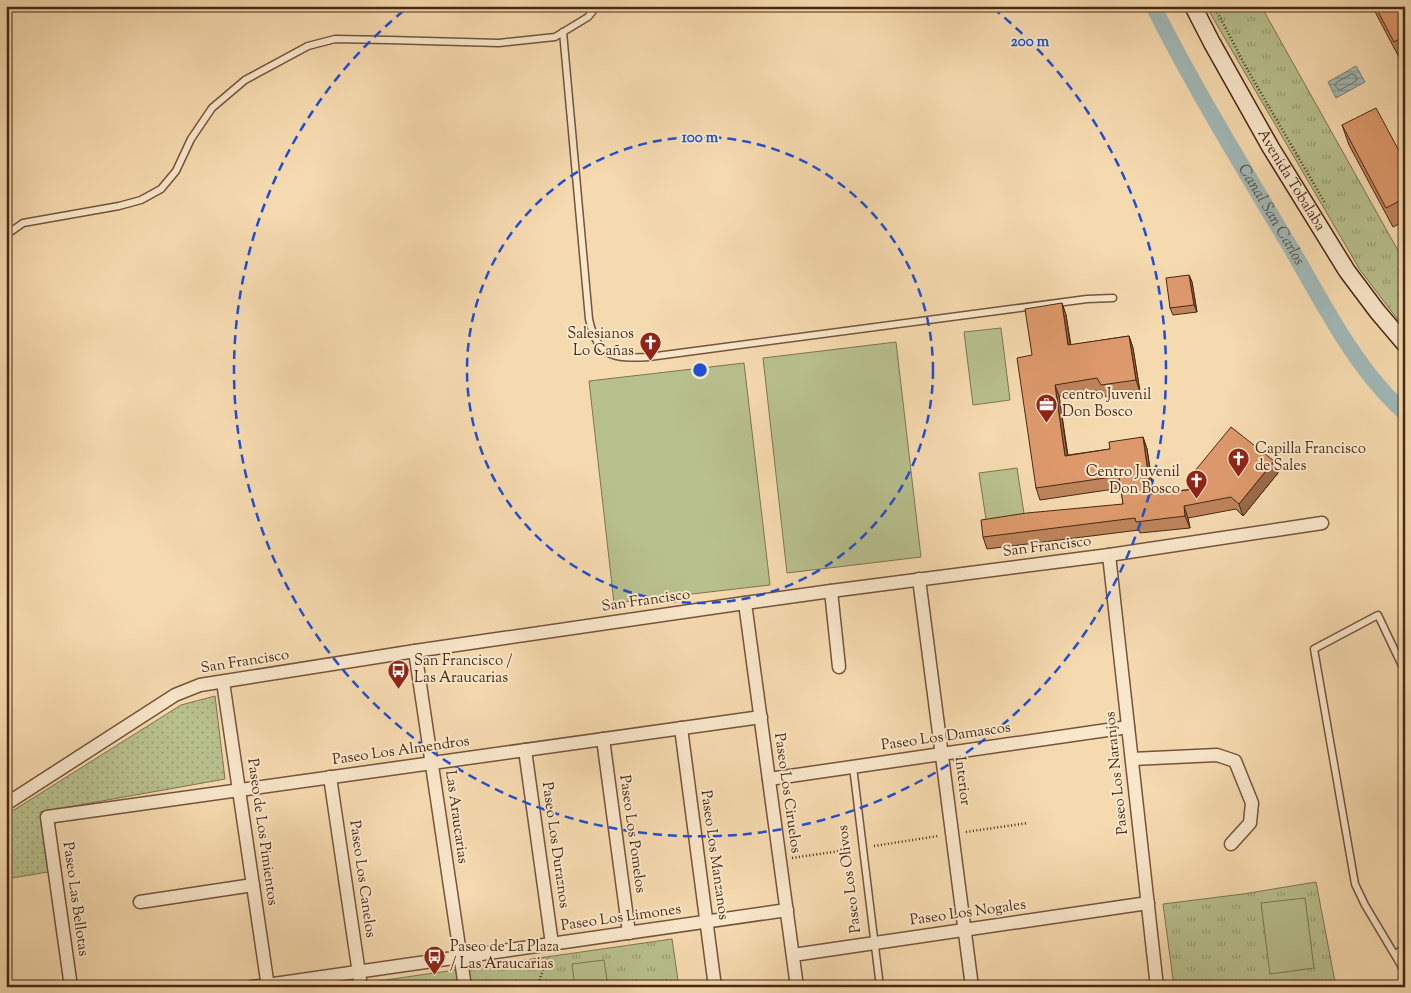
<svg xmlns="http://www.w3.org/2000/svg" width="1411" height="993" viewBox="0 0 1411 993" font-family="'Sorts Mill Goudy',serif">
<style>
.grass{fill:url(#grass-dots);stroke:#807452}
.park{fill:url(#park-tufts);stroke:#807452}
.garden{fill:#b8c08e;stroke:#807452}
.water{fill:url(#water-rules);stroke:#7d7e76}
.lines{fill:none;stroke-linecap:round;stroke-linejoin:round}
.shore{stroke:#747066;stroke-width:1}
.canal{stroke:#a1b8b6;stroke-width:16}
.service-casing{stroke:#74543c;stroke-width:9}
.minor-casing{stroke:#74543c;stroke-width:15}
.secondary-casing{stroke:#482815;stroke-width:19}
.path{stroke:#482815;stroke-width:2.5;stroke-dasharray:1 2.5;stroke-linecap:butt}
.service{stroke:#f9e7cb;stroke-width:6}
.minor{stroke:#f9e7cb;stroke-width:12}
.secondary{stroke:#f9e7cb;stroke-width:16}
.wall{fill:#be845c;stroke:#482815}
.shaded-wall{fill:#9b6b4b;stroke:#482815}
.building{fill:#dd996b;stroke:#482815}
.ring{fill:none;stroke:#1d4ed8;stroke-width:2.5;stroke-dasharray:9 6}
.labels{text-anchor:middle;dominant-baseline:central;stroke-width:4;stroke-linejoin:round;paint-order:stroke}
.street-label{font-size:15px;fill:#482815;stroke:#f9e7cb}
.poi-label{font-size:15px;fill:#482815;stroke:#f9e7cb;text-anchor:start}
.water-label{font-size:16px;font-style:italic;fill:#5e4c3d;stroke:#f9e7cb}
.centre{fill:#1d4ed8;stroke:#f9e7cb;stroke-width:2.5}
.ring-label{font-size:15px;text-anchor:middle;font-weight:bold;fill:#1d4ed8;stroke:#f9e7cb;stroke-width:4;stroke-linejoin:round;paint-order:stroke}
</style>
<defs>
<pattern id="grass-dots" width="8" height="8" patternUnits="userSpaceOnUse" patternTransform="scale(1.25)"><rect width="8" height="8" fill="#b8c08e"/><path d="M2 2h.1M6 6h.1" fill="none" stroke="#989c73" stroke-width="1.8" stroke-linecap="round"/></pattern>
<pattern id="park-tufts" width="24" height="20" patternUnits="userSpaceOnUse" patternTransform="scale(1.25)"><rect width="24" height="20" fill="#b8c08e"/><path d="M3 7l-1-3M5 7V3M7 7l1-3M15 17l-1-3M17 17v-4M19 17l1-3" fill="none" stroke="#989c73"/></pattern>
<pattern id="water-rules" width="6" height="5" patternUnits="userSpaceOnUse" patternTransform="scale(1.25)"><rect width="6" height="5" fill="#a1b8b6"/><path d="M0 2.5h6" fill="none" stroke="#859693"/></pattern>
</defs>
<rect width="100%" height="100%" fill="#f6daaf"/>
<filter id="stains"><feTurbulence type="fractalNoise" baseFrequency=".004" numOctaves="4"/><feColorMatrix values="0 0 0 0 .2 0 0 0 0 .09 0 0 0 0 .02 0 0 0 .5 -.17"/></filter>
<radialGradient id="worn" r=".72"><stop offset=".6" stop-color="#630" stop-opacity="0"/><stop offset="1" stop-color="#630" stop-opacity=".3"/></radialGradient>
<path class="grass" d="M215 696 225 779 40 812 48 872 6 879V815L181 705Z"/>
<g class="park">
<path d="M1206 6H1261L1405 263V329L1360 270Z"/>
<path d="M1316 882 1336 987H1174L1163 904 1243 894Z"/>
<path d="M672 939 679 987H372L371 982Z"/>
</g>
<g class="garden">
<path d="M1001 328 1010 400 973 405 964 332Z"/>
<path d="M896 342 921 557 787 573 763 358Z"/>
<path d="M744 363 770 585 614 603 589 381Z"/>
<path d="M1017 468 1025 520 987 526 979 473Z"/>
<path d="M1305 898 1314 968 1270 974 1261 903Z"/>
<path d="M604 960 608 987H575L572 964Z"/>
</g>
<path class="water" d="M1356 66 1365 82 1336 98 1328 82Z"/>
<g class="lines">
<path class="shore" d="M1352 74 1355 75 1357 79 1356 81 1340 90 1338 89 1335 85 1336 83Z"/>
<path class="canal" id="s1" d="M1153 6C1195 89 1243 168 1291 248 1323 303 1356 370 1405 413"/>
<defs>
<g id="service">
<path d="M563 32 589 319C597 357 613 359 649 357L1087 299 1113 298"/>
<path d="M6 235 23 223 119 206 141 200 161 189 176 171 191 139 212 108 245 80 308 46 335 39 389 40 499 43 555 37 588 17 597 6"/>
<path d="M1405 672 1378 615 1314 649 1355 884 1365 905 1405 972"/>
<path d="M853 767 880 987"/>
<path d="M1395 954 1405 948"/>
</g>
<g id="minor">
<path d="M1109 555 1157 987"/>
<path d="M919 579 972 987"/>
<path d="M831 591 839 667"/>
<path d="M745 603 797 987"/>
<path d="M415 651 465 987"/>
<path d="M223 682 268 987"/>
<path d="M681 728 715 987"/>
<path d="M603 739 629 933"/>
<path d="M525 750 552 944"/>
<path d="M1132 759 1217 755 1235 761 1252 803 1250 823 1231 844"/>
<path d="M330 777 361 987"/>
<path d="M769 779 1128 727"/>
<path d="M6 804 175 695 200 685 415 651 745 603 831 591 1109 555 1322 523"/>
<path d="M140 902 253 885"/>
<path d="M793 955 1148 903"/>
<path d="M71 987 47 817 761 717"/>
<path d="M252 987 787 910"/>
</g>
<g id="secondary">
<path id="s2" d="M1193 6 1212 43 1271 148 1347 271 1377 311 1405 344"/>
</g>
</defs>
<use href="#service" class="service-casing"/>
<use href="#minor" class="minor-casing"/>
<use href="#secondary" class="secondary-casing"/>
<g class="path">
<path d="M1214 6 1247 69 1325 203"/>
<path d="M966 832 1028 823"/>
<path d="M874 846 938 836"/>
<path d="M792 858 854 849"/>
<path d="M537 987 547 958"/>
</g>
<use href="#service" class="service"/>
<use href="#minor" class="minor"/>
<use href="#secondary" class="secondary"/>
</g>
<g class="wall">
<path d="M1372 6H1405V59L1401 61Z"/>
<path d="M1342 125 1405 162V221L1393 227 1349 145Z"/>
<path d="M1189 275 1192 282 1197 312 1173 315 1170 308Z"/>
<path d="M1062 303 1066 315 1071 345 1129 336 1133 348 1140 392 1106 397 1101 390 1059 396 1068 455 1110 449 1143 437 1147 449 1154 493 1196 489 1278 473 1243 516 1236 509 1188 518 1190 528 1140 533 1139 530 987 549 983 537 1123 504 1121 488 1040 500 1036 488Z"/>
</g>
<g class="shaded-wall">
<path d="M1189 275 1192 282 1197 312 1194 305Z"/>
<path d="M1062 303 1066 315 1072 357 1068 345Z"/>
<path d="M1129 336 1133 348 1140 392 1136 380Z"/>
<path d="M1055 385 1059 396 1069 468 1065 456Z"/>
<path d="M1143 437 1147 449 1155 506 1151 494Z"/>
<path d="M1274 461 1278 473 1243 516 1239 504Z"/>
<path d="M1184 506 1188 518 1190 528 1185 516Z"/>
</g>
<g class="building">
<path d="M1375 6H1405V36L1394 42Z"/>
<path d="M1376 108 1405 162V198L1386 208 1342 125Z"/>
<path d="M1189 275 1194 305 1170 308 1166 278Z"/>
<path d="M1062 303 1068 345 1129 336 1136 380 1101 385 1097 378 1055 385 1065 456 1110 449 1109 442 1143 437 1151 494 1196 489 1194 472 1231 427 1274 461 1239 504 1231 497 1184 506 1185 516 1136 522 1135 518 983 537 981 520 1027 513 1123 504 1119 476 1036 488 1017 358 1032 355 1025 309Z"/>
<path d="M1119 984V987H1100Z"/>
</g>
<g class="ring">
<circle cx="700" cy="370" r="233"/>
<path d="M993 8A466 466 0 1 1 407 8"/>
</g>
<defs>
<symbol id="church-pin" viewBox="-11 -11 22 30"><path d="M0 17L-7.5 6A9.5 9.5 0 1 1 7.5 6Z" fill="#8f2418" stroke="#f9e7cb"/><path d="M-1.2-6h2.4v3.5h3.3v2.4h-3.3V6h-2.4V-.1h-3.3v-2.4h3.3Z" fill="#fff"/></symbol>
<symbol id="office-pin" viewBox="-11 -11 22 30"><path d="M0 17L-7.5 6A9.5 9.5 0 1 1 7.5 6Z" fill="#8f2418" stroke="#f9e7cb"/><path d="M-6-3h4V-5.5h4V-3h4V5H-6ZM-1-4.5V-3h2v-1.5ZM-6 0V1H6V0Z" fill="#fff"/></symbol>
<symbol id="bus-pin" viewBox="-11 -11 22 30"><path d="M0 17L-7.5 6A9.5 9.5 0 1 1 7.5 6Z" fill="#8f2418" stroke="#f9e7cb"/><path d="M-5-6H5V4H4V6H2V4H-2V6H-4V4H-5ZM-3.5-4V0h7V-4ZM-3.5 1.2v1.5H-2V1.2ZM2 1.2v1.5H3.5V1.2Z" fill="#fff"/></symbol>
</defs>
<g fill-rule="evenodd">
<use href="#church-pin" x="638" y="330" width="25" height="34"/>
<use href="#office-pin" x="1034" y="392" width="25" height="34"/>
<use href="#church-pin" x="1226" y="446" width="25" height="34"/>
<use href="#church-pin" x="1184" y="468" width="25" height="34"/>
<use href="#bus-pin" x="386" y="658" width="25" height="34"/>
<use href="#bus-pin" x="422" y="944" width="25" height="34"/>
</g>
<g class="labels">
<g class="street-label">
<text stroke="none"><textPath href="#s2" startOffset="200">Avenida Tobalaba</textPath></text>
<text transform="translate(1047 547) rotate(-7)">San Francisco</text>
<text transform="translate(646 601) rotate(-8)">San Francisco</text>
<text transform="translate(245 662) rotate(-9)">San Francisco</text>
<text transform="translate(946 737) rotate(-8)">Paseo Los Damascos</text>
<text transform="translate(401 751) rotate(-8)">Paseo Los Almendros</text>
<text transform="translate(1117 773) rotate(-96)">Paseo Los Naranjos</text>
<text transform="translate(962 781) rotate(83)">Interior</text>
<text transform="translate(787 793) rotate(82)">Paseo Los Ciruelos</text>
<text transform="translate(456 817) rotate(82)">Las Araucarias</text>
<text transform="translate(262 832) rotate(82)">Paseo de Los Pimientos</text>
<text transform="translate(632 834) rotate(82)">Paseo Los Pomelos</text>
<text transform="translate(555 845) rotate(82)">Paseo Los Duraznos</text>
<text transform="translate(714 855) rotate(82)">Paseo Los Manzanos</text>
<text transform="translate(362 879) rotate(82)">Paseo Los Canelos</text>
<text transform="translate(850 879) rotate(-97)">Paseo Los Olivos</text>
<text transform="translate(75 899) rotate(82)">Paseo Las Bellotas</text>
<text transform="translate(968 913) rotate(-8)">Paseo Los Nogales</text>
<text transform="translate(621 918) rotate(-8)">Paseo Los Limones</text>
</g>
<g class="poi-label">
<text x="634" y="334" text-anchor="end">Salesianos<tspan x="634" dy="17">Lo Cañas</tspan></text>
<text x="1062" y="395">centro Juvenil<tspan x="1062" dy="17">Don Bosco</tspan></text>
<text x="1255" y="449">Capilla Francisco<tspan x="1255" dy="17">de Sales</tspan></text>
<text x="1180" y="472" text-anchor="end">Centro Juvenil<tspan x="1180" dy="17">Don Bosco</tspan></text>
<text x="414" y="661">San Francisco /<tspan x="414" dy="17">Las Araucarias</tspan></text>
<text x="450" y="947">Paseo de La Plaza<tspan x="450" dy="17">/ Las Araucarias</tspan></text>
</g>
<g class="water-label">
<text stroke="none"><textPath href="#s1" startOffset="240">Canal San Carlos</textPath></text>
</g>
</g>
<circle cx="700" cy="370" r="8" class="centre"/>
<g class="ring-label">
<text x="1030" y="46">200 m</text>
<text x="700" y="142">100 m</text>
</g>
<rect width="1411" height="993" fill="none" stroke="#f6daaf" stroke-width="25"/>
<rect x="8" y="8" width="1396" height="978" fill="none" stroke="#482815" stroke-width="2.5"/>
<rect x="12" y="12" width="1386" height="968" fill="none" stroke="#482815"/>
<rect width="100%" height="100%" filter="url(#stains)"/>
<rect width="100%" height="100%" fill="url(#worn)"/>
</svg>
